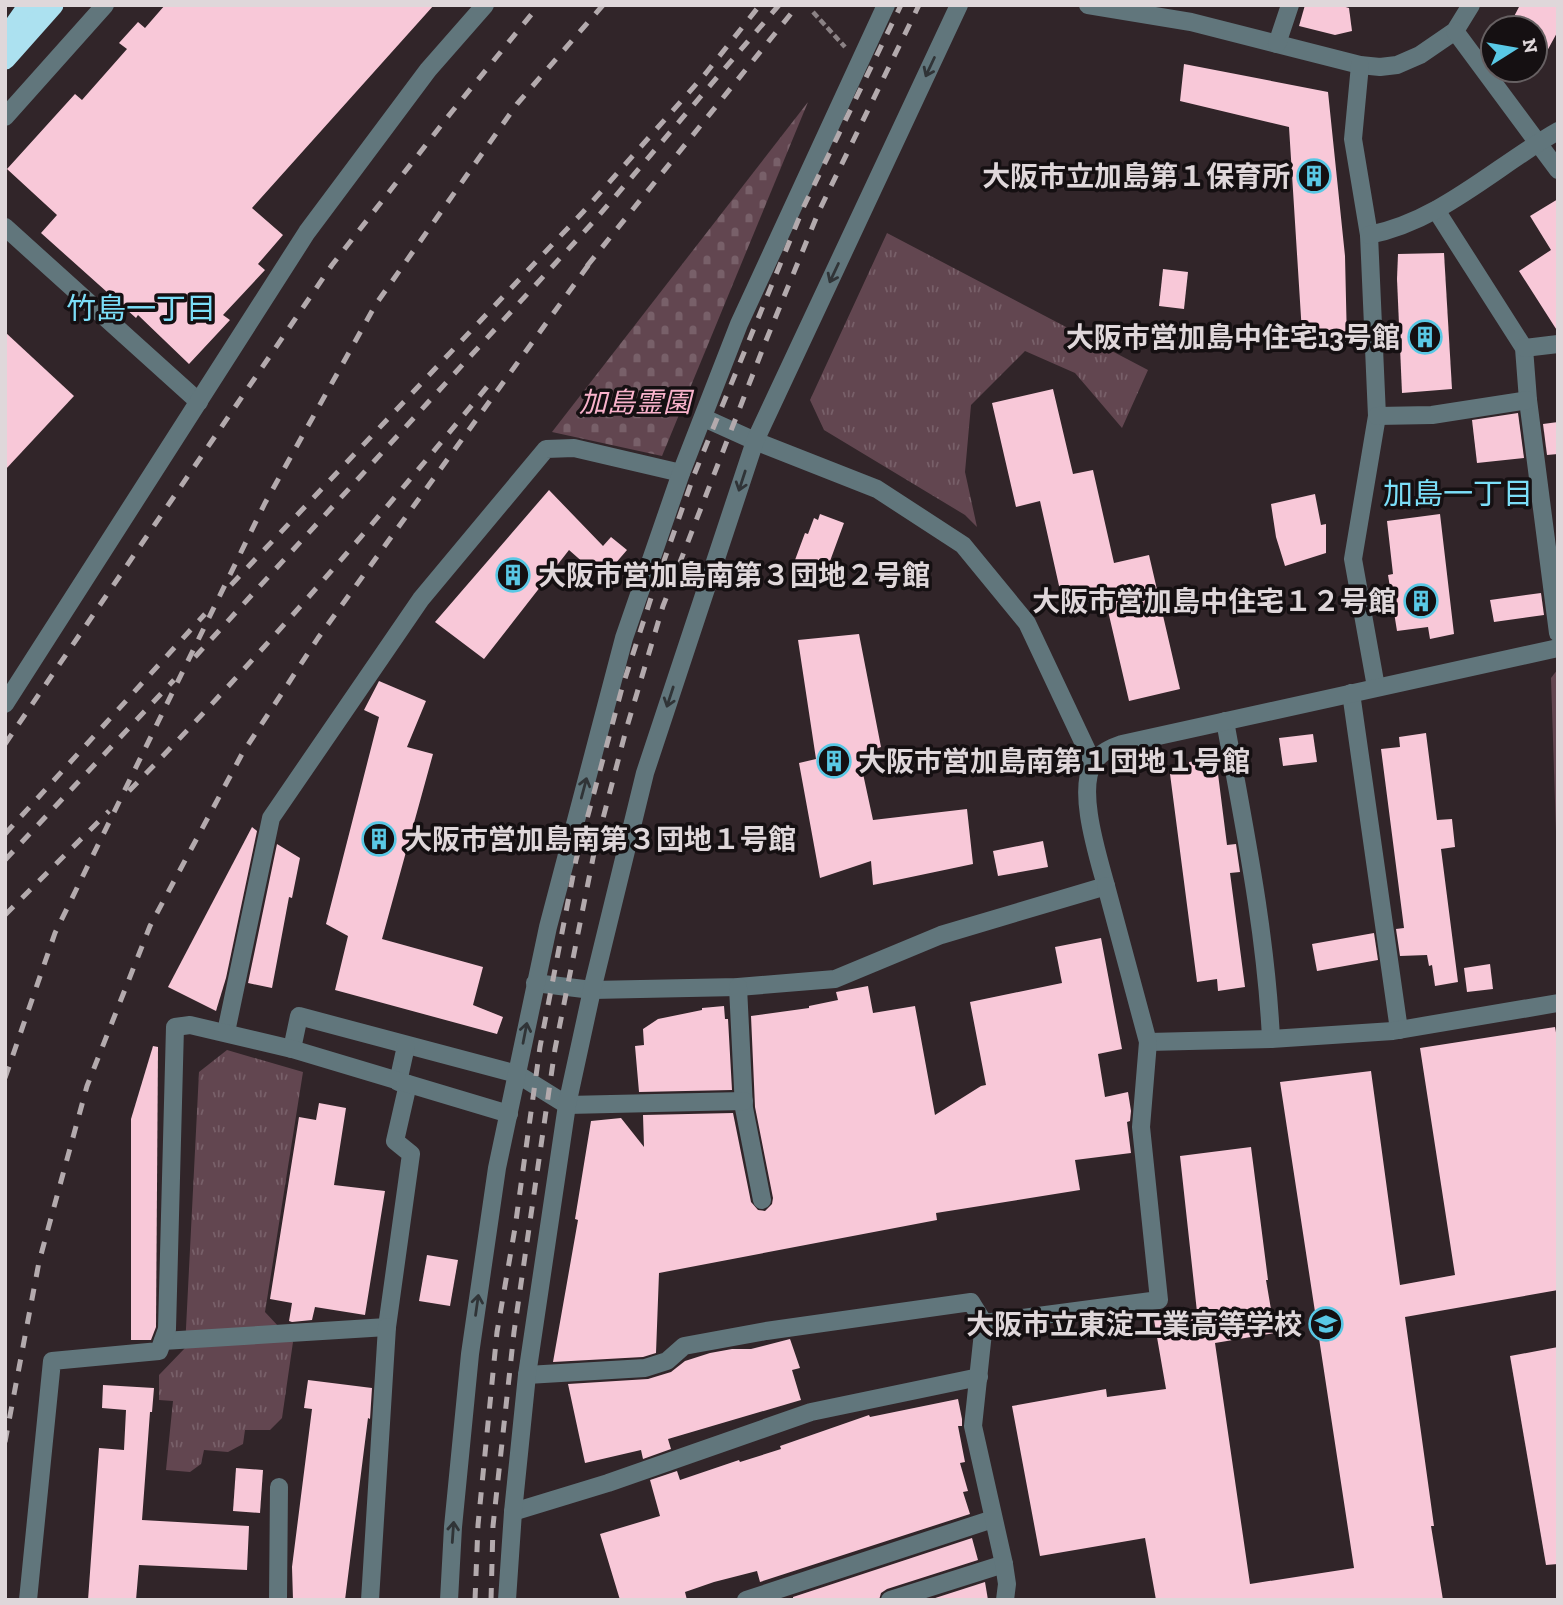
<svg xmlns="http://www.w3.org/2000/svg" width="1563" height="1605" viewBox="0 0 1563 1605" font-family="'Zilla Slab','Noto Sans JP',serif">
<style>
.grass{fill:url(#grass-tufts)}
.cemetery{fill:url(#cemetery-stones)}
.building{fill:#f8c8d8}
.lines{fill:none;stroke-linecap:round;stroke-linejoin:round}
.path{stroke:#8b8285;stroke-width:4.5;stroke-dasharray:7 3.5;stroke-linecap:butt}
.minor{stroke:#61767c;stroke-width:18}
.highway{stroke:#ace1f0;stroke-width:21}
.rail{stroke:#b3aaad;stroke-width:5;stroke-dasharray:12 12;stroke-linecap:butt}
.oneway{stroke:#303437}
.labels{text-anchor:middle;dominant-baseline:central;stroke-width:7;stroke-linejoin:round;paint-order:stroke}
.poi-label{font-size:28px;font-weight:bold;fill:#dfd7da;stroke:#151012;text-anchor:end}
.park-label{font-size:28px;font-style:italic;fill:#f9b2cb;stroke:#151012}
.neighbourhood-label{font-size:30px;fill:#7bdef8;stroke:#151012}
</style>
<defs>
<pattern id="grass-tufts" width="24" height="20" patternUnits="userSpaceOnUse" patternTransform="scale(1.75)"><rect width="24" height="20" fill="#624650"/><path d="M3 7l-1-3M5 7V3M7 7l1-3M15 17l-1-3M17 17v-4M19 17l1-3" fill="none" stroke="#786069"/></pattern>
<pattern id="cemetery-stones" width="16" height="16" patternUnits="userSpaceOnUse" patternTransform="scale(1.75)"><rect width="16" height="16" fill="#624650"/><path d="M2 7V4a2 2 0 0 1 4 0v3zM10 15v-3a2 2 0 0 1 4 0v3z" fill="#786069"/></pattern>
</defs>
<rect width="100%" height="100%" fill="#312529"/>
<g class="grass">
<path d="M887 233 1148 370 1122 428 1075 373 1025 351 971 405 965 472 977 527 965 515 824 430 810 400Z"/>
<path d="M1558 669V893L1551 678Z"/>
<path d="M227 1050 303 1072 265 1312 293 1342 282 1418 270 1430H245L243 1444 228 1452 204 1450 201 1464 190 1472 166 1470 173 1401 159 1400V1375L185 1348 199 1072Z"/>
</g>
<path class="cemetery" d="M808 102 662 456 552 432Z"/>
<g class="building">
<path d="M165 5H434L252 208 283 235 258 264 265 270 223 315 230 320 189 364 138 315 136 318 41 233 57 215 7 169 75 94 82 100 127 49 119 43 138 22 145 28Z"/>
<path d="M1305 5H1339L1349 8 1352 31 1335 35 1299 26Z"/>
<path d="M1520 5H1558V31L1535 73V28H1508Z"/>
<path d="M1184 64 1328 92 1345 256 1347 343 1303 349 1289 127 1180 101Z"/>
<path d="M1558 199V332L1519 271 1551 250 1530 216Z"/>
<path d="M1444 253 1452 389 1402 393 1397 279 1398 254Z"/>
<path d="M1163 269 1188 272 1184 309 1159 306Z"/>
<path d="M5 332 74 396 5 470Z"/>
<path d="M1053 389 1073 474 1093 470 1114 563 1149 555 1180 689 1129 701 1105 598 1064 608 1040 501 1016 507 992 403Z"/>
<path d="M1518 413 1524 458 1477 463 1472 420Z"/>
<path d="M1558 422V454L1547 455 1543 424Z"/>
<path d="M549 490 603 546 611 537 627 550 602 579 569 550 484 659 435 622Z"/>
<path d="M1315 494 1321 525 1326 524V553L1285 566 1276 537 1271 504Z"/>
<path d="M820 514 844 523 826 572 795 560 805 533 808 534 814 518 818 520Z"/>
<path d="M1440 514 1454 634 1430 639 1428 627 1397 631 1388 575 1393 574 1387 521Z"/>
<path d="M1541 593 1544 615 1494 622 1490 600Z"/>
<path d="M859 634 881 747 859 755 873 820 967 809 973 864 873 885 871 861 820 878 799 763 816 759 798 640Z"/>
<path d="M379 681 426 701 407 747 433 754 382 939 483 967 473 1005 503 1017 497 1034 335 990 348 936 326 924 379 717 364 710Z"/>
<path d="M1426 733 1437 820 1452 819 1455 847 1441 849 1458 982 1435 986 1432 965 1429 966 1427 955 1400 956 1396 929 1404 928 1381 749 1400 747 1399 737Z"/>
<path d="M1313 734 1317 762 1283 766 1279 738Z"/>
<path d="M1216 758 1227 845 1236 844 1240 872 1230 873 1245 987 1218 991 1217 979 1197 982 1170 774 1190 772 1189 762Z"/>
<path d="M252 827 257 831 226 978 216 1011 168 987Z"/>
<path d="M1043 841 1048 867 998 876 993 851Z"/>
<path d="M277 844 300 858 292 898 289 897 272 988 248 983Z"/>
<path d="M1374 933 1378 960 1317 971 1312 944Z"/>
<path d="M1101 938 1122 1049 1098 1054 1105 1097 1128 1092 1131 1111 1130 1121 1127 1122 1131 1153 1075 1160 1080 1190 936 1213 937 1220 659 1273 656 1353 643 1357 553 1362 578 1220 575 1219 591 1121 621 1118 644 1147 643 1115 733 1113 751 1202 758 1210 765 1211 772 1204 773 1198 755 1107 751 1016 809 1008V1006L838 1000 836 992 868 986 873 1013 915 1006 935 1115 981 1086 986 1085 970 1002 1062 983 1055 947Z"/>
<path d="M1490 964 1493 989 1467 992 1464 968Z"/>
<path d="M724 1006 725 1019H728L732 1090 639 1092 635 1046 644 1045 643 1029 658 1019 702 1010V1008Z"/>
<path d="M1555 1027 1558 1044V1290L1405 1317 1434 1526H1431L1443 1600H1156L1145 1538 1040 1556 1012 1406 1106 1389 1107 1397 1166 1389 1154 1320 1197 1312 1180 1156 1251 1147 1268 1280H1266L1275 1333 1215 1343 1250 1584 1354 1568 1280 1082 1371 1071 1400 1285 1455 1275 1420 1048Z"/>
<path d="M153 1046 158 1047 156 1327 151 1340H131V1119Z"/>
<path d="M319 1103 346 1108 334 1185 385 1191 365 1315 315 1307 312 1320 292 1322 289 1321 292 1303 270 1299 299 1117 316 1120Z"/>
<path d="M427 1255 458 1260 450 1306 419 1301Z"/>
<path d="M790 1339 800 1368 792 1370 801 1400 668 1439 671 1449 643 1459 641 1450 585 1463 568 1384 648 1379 671 1372 685 1361 710 1353 732 1349H751Z"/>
<path d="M1558 1347V1564L1546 1565 1510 1356Z"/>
<path d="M308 1380 372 1388 370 1419 368 1418 345 1600H293L292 1567 312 1409 304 1408Z"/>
<path d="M103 1385 154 1388 152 1412H150L142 1520 249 1526 247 1570 139 1565 136 1600H88L99 1448 124 1450 126 1410 102 1408Z"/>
<path d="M958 1399 962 1419V1426H958L965 1462 960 1463 968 1491 963 1492 970 1514 760 1582 757 1571 714 1582 685 1592 687 1600H620L600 1534 660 1516 650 1480 677 1471 680 1480 739 1460 740 1462 781 1449 780 1446 869 1415 870 1417Z"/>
<path d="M236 1468 263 1470 260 1513 233 1511Z"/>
<path d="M972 1538 978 1560 887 1589 881 1593 879 1600H793V1597Z"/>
<path d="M985 1582 988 1600H929Z"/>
</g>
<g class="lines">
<path class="path" d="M813 12 845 47"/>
<g class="minor">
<path d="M1088 5 1191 22 1360 65 1380 67 1397 65 1420 55 1455 31 1471 5"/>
<path d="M1455 31 1558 170"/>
<path d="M1277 44 1290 5"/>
<path d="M1360 65 1353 139 1369 235 1377 416 1353 559 1376 687"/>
<path d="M5 117 105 5"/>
<path d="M1436 210 1524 348 1528 400 1558 633"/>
<path d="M5 227 199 402"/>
<path d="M1369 235C1441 221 1496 166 1558 131"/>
<path d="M1524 348 1558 344"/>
<path d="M1377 416 1432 415 1528 400"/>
<path d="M704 418 755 441 877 489 963 545 1027 623 1093 763"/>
<path d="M1351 693 1399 1030"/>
<path d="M5 704 307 232 428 70 485 5"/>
<path d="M1225 721C1244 826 1266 932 1271 1039"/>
<path d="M535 983 592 990 738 987 835 979 941 935 1106 886C1098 856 1076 789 1094 762 1101 752 1111 748 1122 744L1558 648"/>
<path d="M738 987 744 1108 762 1200"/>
<path d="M226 1032 271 818 421 599 546 449 574 448 681 473"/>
<path d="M1148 1042 1271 1039 1393 1031 1558 1003"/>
<path d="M292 1049 299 1016 517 1074 567 1105 744 1101"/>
<path d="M398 1082 406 1046"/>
<path d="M163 1341 387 1327 411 1154 395 1141 408 1084"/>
<path d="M527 1375 645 1368 667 1361 684 1346 766 1331 971 1302 984 1323"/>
<path d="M513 1512 608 1483 811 1412 979 1377"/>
<path d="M28 1600 52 1361 159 1351 167 1329 175 1027 190 1025 292 1049 509 1114"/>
<path d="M278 1600 279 1487"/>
<path d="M370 1600 387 1327"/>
<path d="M449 1600 453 1527 470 1354 497 1168 548 927 624 638 681 473 739 324 886 5"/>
<path d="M507 1600 513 1512 527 1375 567 1105 592 990 645 773 755 441 959 5"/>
<path d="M746 1600 993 1519"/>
<path d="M890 1600 1004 1564"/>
<path d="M1005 1600 1007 1584 1004 1564 973 1426 984 1323 1159 1300 1141 1127 1148 1042 1106 886"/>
</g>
<g class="highway">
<path d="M5 39 29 5"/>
<path d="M5 59 53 5"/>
</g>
<g class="rail">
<path d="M587 266 798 5"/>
<path d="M231 585 583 212 706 73 760 5"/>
<path d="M195 657 595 220 779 5"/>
<path d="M5 744 332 265 450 114 539 5"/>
<path d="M129 791C256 661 375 523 491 382"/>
<path d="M5 834 205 614"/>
<path d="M5 860 174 680"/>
<path d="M5 915 109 811"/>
<path d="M5 1078 55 933 265 503 376 304 517 104 603 5"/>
<path d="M5 1442 39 1262 87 1086 150 926 242 754 318 638 592 260"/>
<path d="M475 1600 478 1525 497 1332 515 1228 540 1047 576 860 622 688 651 598 694 475 804 206 901 5"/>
<path d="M491 1600 493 1526 514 1332 555 1049 594 853 626 730 663 606 765 343 819 211 919 5"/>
</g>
</g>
<defs><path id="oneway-shaft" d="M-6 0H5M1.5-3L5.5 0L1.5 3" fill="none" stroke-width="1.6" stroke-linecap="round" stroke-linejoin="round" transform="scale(1.75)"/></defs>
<g class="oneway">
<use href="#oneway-shaft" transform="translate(930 67) rotate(115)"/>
<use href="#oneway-shaft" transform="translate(834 273) rotate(115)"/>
<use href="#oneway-shaft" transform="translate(742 481) rotate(108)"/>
<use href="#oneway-shaft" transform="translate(670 697) rotate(108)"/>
<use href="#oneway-shaft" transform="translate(584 788) rotate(-75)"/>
<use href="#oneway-shaft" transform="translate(525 1033) rotate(-79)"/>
<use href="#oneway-shaft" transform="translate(477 1305) rotate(-82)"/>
<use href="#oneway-shaft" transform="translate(453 1532) rotate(-86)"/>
</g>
<defs>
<symbol id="building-ring" viewBox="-11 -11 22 22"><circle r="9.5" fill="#151012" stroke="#59c8e5" stroke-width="1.5"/><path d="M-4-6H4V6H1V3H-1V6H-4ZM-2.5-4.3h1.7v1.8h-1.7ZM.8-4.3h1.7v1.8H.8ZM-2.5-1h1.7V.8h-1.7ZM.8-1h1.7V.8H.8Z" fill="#59c8e5"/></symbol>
<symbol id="school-ring" viewBox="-11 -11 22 22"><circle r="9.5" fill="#151012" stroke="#59c8e5" stroke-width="1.5"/><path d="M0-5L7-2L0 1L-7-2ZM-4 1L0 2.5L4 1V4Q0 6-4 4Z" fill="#59c8e5"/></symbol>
</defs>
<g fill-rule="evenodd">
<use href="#building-ring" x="1295" y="157" width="38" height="38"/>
<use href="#building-ring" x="1406" y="318" width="38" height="38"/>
<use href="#building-ring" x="494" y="556" width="38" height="38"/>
<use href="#building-ring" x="1402" y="582" width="38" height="38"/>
<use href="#building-ring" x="815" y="742" width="38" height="38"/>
<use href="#building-ring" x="360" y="820" width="38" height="38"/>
<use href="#school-ring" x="1307" y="1305" width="38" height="38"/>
</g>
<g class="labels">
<g class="poi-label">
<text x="1290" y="176">大阪市立加島第１保育所</text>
<text x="1400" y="337">大阪市営加島中住宅13号館</text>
<text x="538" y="575" text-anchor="start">大阪市営加島南第３団地２号館</text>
<text x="1396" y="601">大阪市営加島中住宅１２号館</text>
<text x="858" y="761" text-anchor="start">大阪市営加島南第１団地１号館</text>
<text x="404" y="839" text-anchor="start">大阪市営加島南第３団地１号館</text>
<text x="1302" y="1324">大阪市立東淀工業高等学校</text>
</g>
<g class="park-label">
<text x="635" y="402">加島霊園</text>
</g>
<g class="neighbourhood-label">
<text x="141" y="309">竹島一丁目</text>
<text x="1458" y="494">加島一丁目</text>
</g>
</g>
<rect width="1563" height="1605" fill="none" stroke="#dfd7da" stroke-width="14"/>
<g transform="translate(1514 49) rotate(79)"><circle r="33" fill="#151012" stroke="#666062" stroke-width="2"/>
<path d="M0-5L12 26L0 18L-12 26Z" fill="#59c8e5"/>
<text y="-10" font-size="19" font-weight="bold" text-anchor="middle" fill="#dfd7da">N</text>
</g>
</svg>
